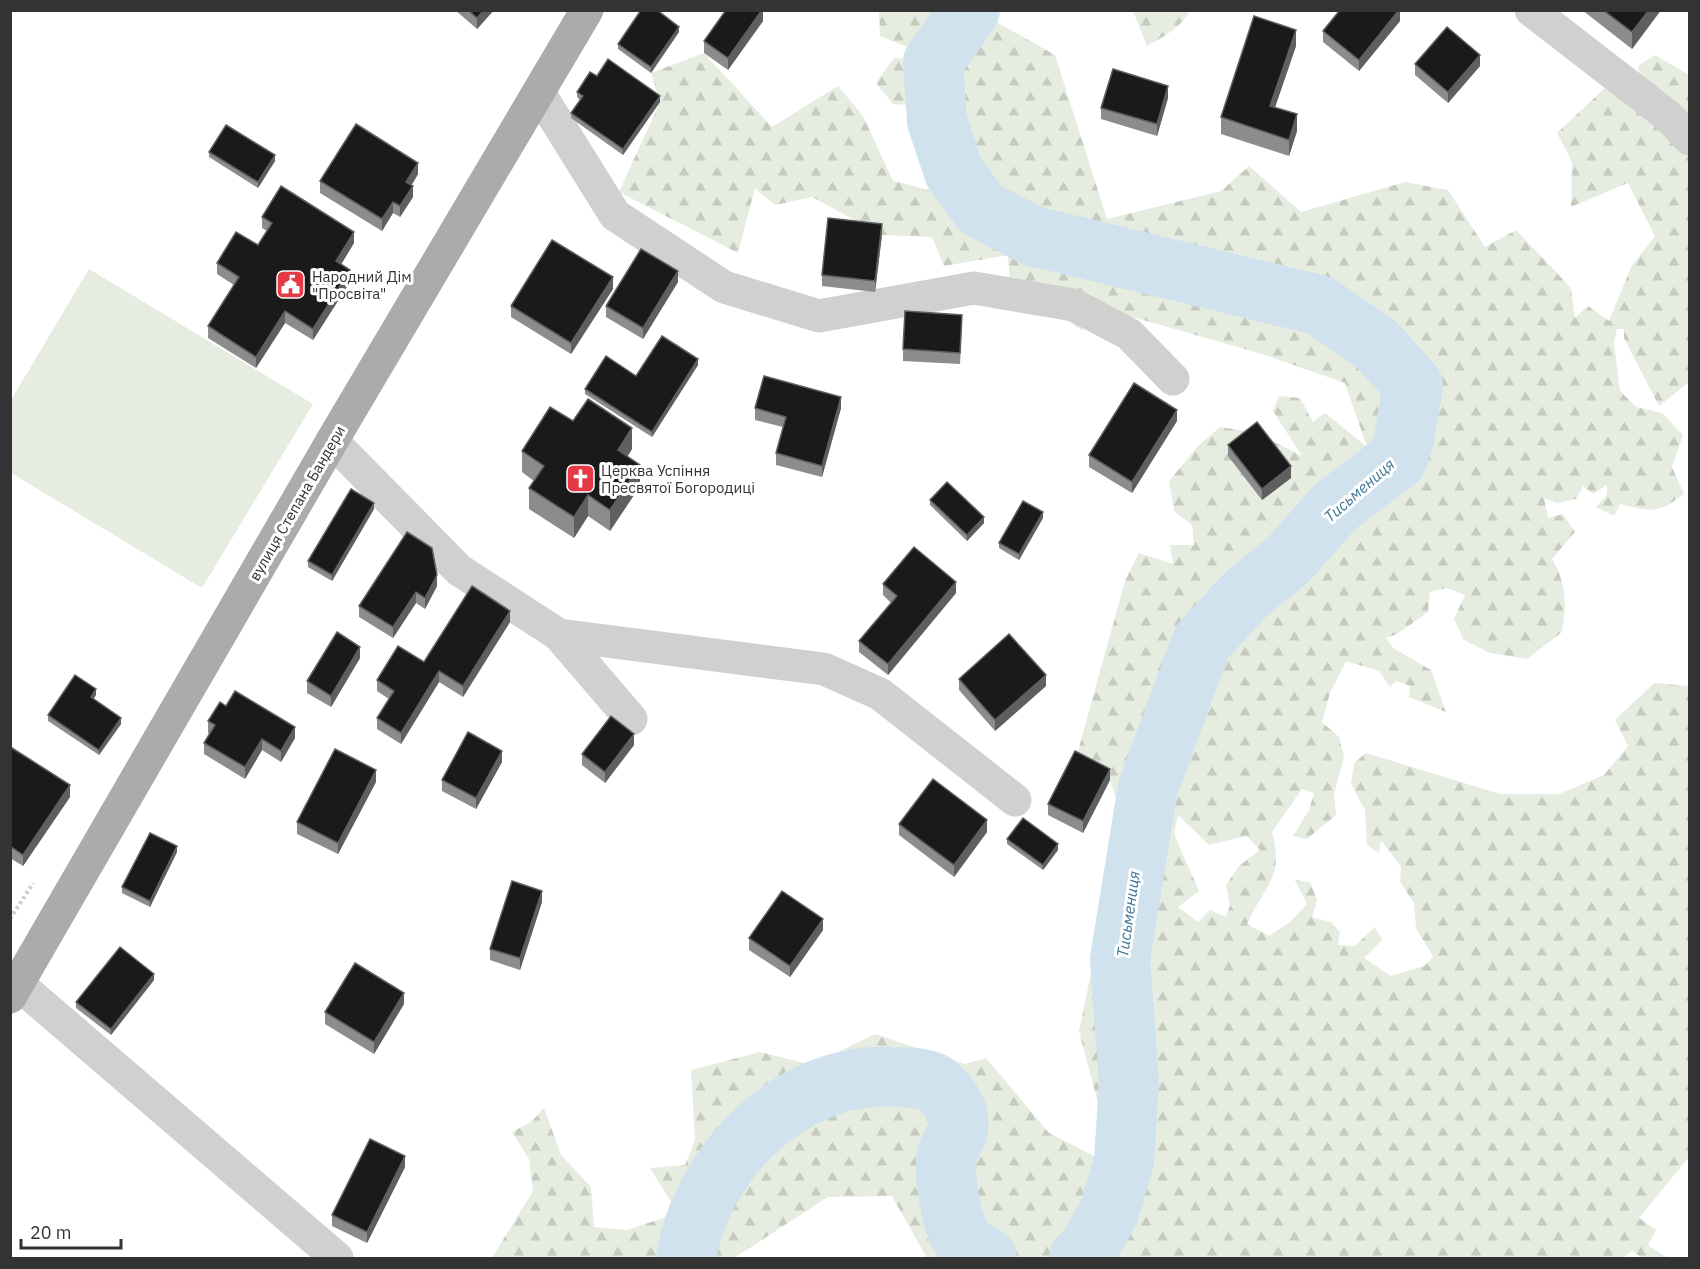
<svg xmlns="http://www.w3.org/2000/svg" width="1700" height="1269" viewBox="0 0 1700 1269" font-family="'IBM Plex Sans',sans-serif">
<style>
.grass{fill:#e6ecdf}
.forest{fill:url(#forest-firs);fill-rule:evenodd}
.lines{fill:none;stroke-linecap:round;stroke-linejoin:round}
.river{stroke:#cfe2ee;stroke-width:60}
.path{stroke:#cdcdcd;stroke-width:4;stroke-dasharray:3 3;stroke-linecap:butt}
.minor{stroke:#d0d0d0;stroke-width:33}
.major{stroke:#ababab;stroke-width:33}
.wall{fill:#8c8c8c}
.shaded-wall{fill:#5f5f5f}
.building{fill:#1a1a1a;stroke:#5f5f5f;stroke-width:1.5}
.labels{text-anchor:middle;dominant-baseline:central;stroke-width:6;stroke-linejoin:round;paint-order:stroke}
.poi-label{font-size:15px;fill:#333;stroke:#fff;text-anchor:start}
.street-label{font-size:15px;fill:#333;stroke:#fff}
.water-label{font-size:16px;font-style:italic;fill:#3f7597;stroke:#fff}
</style>
<defs>
<pattern id="forest-firs" width="22" height="20" patternUnits="userSpaceOnUse" patternTransform="scale(1.5)"><rect width="22" height="20" fill="#e6ecdf"/><path d="M5 1l3.5 6h-7zM16 11l3.5 6h-7z" fill="#c6cbc0"/></pattern>
</defs>
<rect width="100%" height="100%" fill="#fff"/>
<path class="grass" d="M89 269 313 404 202 588 11 473V400Z"/>
<g class="forest">
<path d="M879 11H996L991 19 1055 55 1107 219 1221 191 1249 166 1301 212 1405 182 1448 190 1485 247 1516 230 1571 288 1575 318 1588 306 1609 321 1631 267 1655 236 1628 183 1571 207 1572 162 1557 133 1610 83 1641 84 1638 66 1655 55 1689 75V382L1659 406 1624 338V329H1617L1614 343 1620 391 1636 407 1662 413 1683 435 1672 467 1684 494C1658 514 1651 512 1620 504L1614 516 1596 507 1607 495V485L1593 494 1583 486 1576 499 1557 503 1544 498 1548 518 1563 514 1575 532 1552 559C1566 582 1567 605 1562 632L1527 659 1490 653 1464 640 1454 619 1465 595 1447 588 1430 592 1428 612 1397 634 1386 638 1393 648 1431 670 1446 712 1409 697 1410 686 1396 681 1390 687 1379 671 1346 661 1330 693 1322 722 1339 737 1344 757 1334 794 1336 815 1307 839 1293 836 1309 810 1314 793 1302 789 1272 832C1285 877 1264 886 1247 924L1269 936 1290 922 1307 904 1295 880 1310 882 1317 900 1312 917 1331 922 1340 932 1338 945 1355 946 1375 927 1382 940 1364 958 1391 976 1424 966 1433 957 1416 928 1414 903 1400 882 1401 867 1381 840 1379 853 1367 845 1365 810 1351 784 1354 763 1366 753 1500 794H1559L1604 775 1628 746 1615 720 1654 683 1689 686V667V1157L1639 1218 1656 1230 1648 1245 1668 1258H1642L1632 1251 1623 1258H927L892 1196 828 1197 734 1258H492L533 1191 529 1159 512 1132 531 1122 544 1108 561 1155 591 1187 594 1227 627 1230 678 1213 650 1168 685 1165 695 1140 691 1070 760 1052 812 1065 875 1034 965 1064 986 1058 1049 1133 1104 1161 1100 1111 1079 1031 1123 820 1110 780 1075 762 1125 581 1139 553 1173 564 1170 545H1194L1192 525 1174 511 1169 481 1199 445 1220 427 1257 433 1302 456 1273 411 1279 396 1300 398 1313 422 1325 413 1367 447 1345 383 1262 354 1112 311 1082 330 1010 284 1008 255 944 266 932 237 882 235 812 197 775 205 755 188 738 253 619 192 660 102 651 73 704 53 772 127 838 86 863 116 893 181 949 195 947 107 893 104 876 83 894 58 942 61 880 36ZM1178 815 1209 845 1247 836 1260 850 1239 866 1226 885 1230 905 1226 917 1210 910 1198 922 1178 907 1199 891 1174 834Z"/>
<path d="M1133 11V10L1189 11C1183 27 1161 38 1147 46Z"/>
</g>
<g class="lines">
<g class="river">
<path d="M970 10 933 62 937 121 954 172 981 209 1033 236 1319 305 1376 344 1413 385 1404 439 1397 460 1335 507 1290 558 1244 596 1202 642 1148 787 1120 959 1129 1083 1124 1161 1109 1212 1088 1249 1079 1258"/>
<path d="M686 1258C702 1163 789 1073 890 1077 903 1077 929 1077 938 1086 950 1097 961 1112 958 1129 957 1138 949 1146 947 1154 943 1172 951 1224 962 1239 967 1246 979 1253 987 1258"/>
</g>
<path class="path" d="M10 919 33 883"/>
<g class="minor">
<path d="M1531 10 1668 116 1690 139"/>
<path d="M539 93 615 215 724 287 819 316 974 288 1074 305 1129 334 1173 379"/>
<path d="M332 441 459 570 559 635 824 669 880 694 1015 800"/>
<path d="M559 635 631 719"/>
<path d="M18 984 337 1258"/>
</g>
<path class="major" d="M10 997 332 441 587 10"/>
</g>
<g class="wall">
<path d="M455 10H494L477 29Z"/>
<path d="M763 10V21L728 70 704 53V41Z"/>
<path d="M1400 10V21L1359 71 1323 42V31Z"/>
<path d="M1582 10H1661L1632 49Z"/>
<path d="M679 32 651 73 618 49V44Z"/>
<path d="M1296 46 1275 107 1297 131 1289 156 1221 134V117Z"/>
<path d="M1415 64 1480 66 1448 103 1415 75Z"/>
<path d="M597 76 660 102 623 155 571 118V113L580 100 577 97V92Z"/>
<path d="M1168 98 1157 136 1101 119V108Z"/>
<path d="M209 152 275 161 258 188 209 157Z"/>
<path d="M418 174 412 185 413 197 400 217 393 213 382 231 320 193V181Z"/>
<path d="M262 217 354 243 341 264 350 282 313 340 285 323 256 368 208 338V326L234 285 217 274V263L258 245 267 231 262 228Z"/>
<path d="M882 235 875 292 822 286V275Z"/>
<path d="M678 282 643 339 606 317V306Z"/>
<path d="M613 289 571 354 511 317V306Z"/>
<path d="M962 326 960 364 903 361V349Z"/>
<path d="M698 365 652 437 585 394V389L636 376Z"/>
<path d="M755 408H841L822 477 776 465V453L783 427 755 420Z"/>
<path d="M573 421 632 449 627 457 640 486 610 531 588 516 574 538 529 509V488L534 481 522 472V451Z"/>
<path d="M1177 421 1132 493 1089 467V455Z"/>
<path d="M1228 445 1291 478 1262 500 1228 456Z"/>
<path d="M930 500 984 523 967 541 930 505Z"/>
<path d="M374 509 332 581 308 567V561Z"/>
<path d="M1043 518 1019 560 999 548V543Z"/>
<path d="M883 584 956 593 888 675 859 652V641L891 603 883 595Z"/>
<path d="M437 586 425 609 416 603 393 638 359 617V606Z"/>
<path d="M510 622 463 697 439 682 401 744 377 729V718L389 699 377 691V680L424 662Z"/>
<path d="M360 658 331 707 307 693V681Z"/>
<path d="M959 679 1046 686 995 731 959 690Z"/>
<path d="M96 695 93 699 121 724 99 755 48 721V715Z"/>
<path d="M226 706 295 738 281 762 262 750 245 779 204 754V743L210 734 208 733V721Z"/>
<path d="M634 745 605 783 582 765V754Z"/>
<path d="M10 750 70 797 23 866 10 858Z"/>
<path d="M502 762 476 809 442 791V780Z"/>
<path d="M1110 780 1083 833 1048 815V804Z"/>
<path d="M376 782 338 854 297 834V822Z"/>
<path d="M899 824 987 832 954 877 899 835Z"/>
<path d="M1007 839 1058 850 1043 870 1007 844Z"/>
<path d="M177 852 150 907 122 893V887Z"/>
<path d="M542 902 520 970 490 960V949Z"/>
<path d="M823 930 790 977 749 950V938Z"/>
<path d="M154 980 111 1035 76 1008V1002Z"/>
<path d="M404 1004 374 1054 325 1024V1012Z"/>
<path d="M405 1167 367 1243 332 1226V1215Z"/>
</g>
<g class="shaded-wall">
<path d="M484 10H494L477 29V18Z"/>
<path d="M762 10H763V21L728 70V58Z"/>
<path d="M1399 10H1400V21L1359 71V60Z"/>
<path d="M1649 10H1661L1632 49V32Z"/>
<path d="M679 27V32L651 73V67Z"/>
<path d="M1296 30V46L1270 122V106Z"/>
<path d="M1480 55V66L1448 103V92Z"/>
<path d="M1168 86V98L1157 136V124Z"/>
<path d="M660 96V102L623 155V149Z"/>
<path d="M1297 114V131L1289 156V140Z"/>
<path d="M275 155V161L258 188V182Z"/>
<path d="M418 163V174L406 193V182Z"/>
<path d="M413 186V197L400 217V206Z"/>
<path d="M393 202V213L382 231V219Z"/>
<path d="M882 224V235L875 292V281Z"/>
<path d="M354 232V243L336 273V261Z"/>
<path d="M350 270V282L313 340V329Z"/>
<path d="M678 271V282L643 339V328Z"/>
<path d="M613 277V289L571 354V343Z"/>
<path d="M285 311V323L256 368V357Z"/>
<path d="M698 359V365L652 437V432Z"/>
<path d="M841 397V408L822 477V466Z"/>
<path d="M1177 410V421L1132 493V482Z"/>
<path d="M632 428V449L618 472V450Z"/>
<path d="M640 465V486L610 531V510Z"/>
<path d="M1291 466V478L1262 500V489Z"/>
<path d="M588 495V516L574 538V517Z"/>
<path d="M374 503V509L332 581V575Z"/>
<path d="M1043 512V518L1019 560V554Z"/>
<path d="M984 517V523L967 541V535Z"/>
<path d="M437 575V586L425 609V598Z"/>
<path d="M956 582V593L888 675V664Z"/>
<path d="M416 592V603L393 638V627Z"/>
<path d="M510 611V622L463 697V686Z"/>
<path d="M360 647V658L331 707V696Z"/>
<path d="M439 671V682L401 744V733Z"/>
<path d="M1046 675V686L995 731V720Z"/>
<path d="M96 689V695L91 703V697Z"/>
<path d="M121 718V724L99 755V750Z"/>
<path d="M295 727V738L281 762V751Z"/>
<path d="M634 734V745L605 783V772Z"/>
<path d="M262 739V750L245 779V767Z"/>
<path d="M502 751V762L476 809V798Z"/>
<path d="M1110 769V780L1083 833V821Z"/>
<path d="M376 770V782L338 854V843Z"/>
<path d="M70 785V797L23 866V855Z"/>
<path d="M987 820V832L954 877V865Z"/>
<path d="M1058 844V850L1043 870V865Z"/>
<path d="M177 846V852L150 907V901Z"/>
<path d="M542 891V902L520 970V958Z"/>
<path d="M823 919V930L790 977V966Z"/>
<path d="M154 974V980L111 1035V1029Z"/>
<path d="M404 993V1004L374 1054V1042Z"/>
<path d="M405 1156V1167L367 1243V1232Z"/>
</g>
<g class="building">
<path d="M468 10H484L477 18Z"/>
<path d="M641 10H657L679 27 651 67 618 44Z"/>
<path d="M726 10H762L728 58 704 41Z"/>
<path d="M1340 10H1399L1359 60 1323 31Z"/>
<path d="M1603 10H1649L1632 32Z"/>
<path d="M1254 16 1296 30 1270 106 1297 114 1289 140 1221 117Z"/>
<path d="M1447 27 1480 55 1448 92 1415 64Z"/>
<path d="M608 59 660 96 623 149 571 113 583 96 577 92 590 72 597 76Z"/>
<path d="M1113 69 1168 86 1157 124 1101 108Z"/>
<path d="M356 124 418 163 406 182 413 186 400 206 393 202 382 219 320 181Z"/>
<path d="M226 125 275 155 258 182 209 152Z"/>
<path d="M281 186 354 232 336 261 350 270 313 329 285 311 256 357 208 326 239 277 217 263 236 232 258 245 272 223 262 217Z"/>
<path d="M828 218 882 224 875 281 822 275Z"/>
<path d="M552 240 613 277 571 343 511 306Z"/>
<path d="M641 249 678 271 643 328 606 306Z"/>
<path d="M905 311 962 315 960 353 903 349Z"/>
<path d="M662 336 698 359 652 432 585 389 606 356 636 376Z"/>
<path d="M764 376 841 397 822 466 776 453 786 417 755 408Z"/>
<path d="M1134 383 1177 410 1132 482 1089 455Z"/>
<path d="M588 399 632 428 618 450 640 465 610 510 588 495 574 517 529 488 544 466 522 451 550 407 573 421Z"/>
<path d="M1257 422 1291 466 1262 489 1228 445Z"/>
<path d="M947 482 984 517 967 535 930 500Z"/>
<path d="M351 489 374 503 332 575 308 561Z"/>
<path d="M1023 501 1043 512 1019 554 999 543Z"/>
<path d="M407 532 432 548 437 575 425 598 416 592 393 627 359 606Z"/>
<path d="M914 547 956 582 888 664 859 641 897 596 883 584Z"/>
<path d="M472 586 510 611 463 686 439 671 401 733 377 718 394 691 377 680 398 646 424 662Z"/>
<path d="M337 632 360 647 331 696 307 681Z"/>
<path d="M1009 634 1046 675 995 720 959 679Z"/>
<path d="M75 675 96 689 91 697 121 718 99 750 48 715Z"/>
<path d="M235 691 295 727 281 751 262 739 245 767 204 743 215 725 208 721 220 702 226 706Z"/>
<path d="M611 716 634 734 605 772 582 754Z"/>
<path d="M468 732 502 751 476 798 442 780Z"/>
<path d="M12 748 70 785 23 855 10 846V750Z"/>
<path d="M335 749 376 770 338 843 297 822Z"/>
<path d="M1075 751 1110 769 1083 821 1048 804Z"/>
<path d="M933 779 987 820 954 865 899 824Z"/>
<path d="M1023 818 1058 844 1043 865 1007 839Z"/>
<path d="M150 833 177 846 150 901 122 887Z"/>
<path d="M512 881 542 891 520 958 490 949Z"/>
<path d="M782 891 823 919 790 966 749 938Z"/>
<path d="M120 947 154 974 111 1029 76 1002Z"/>
<path d="M355 963 404 993 374 1042 325 1012Z"/>
<path d="M370 1139 405 1156 367 1232 332 1215Z"/>
</g>
<defs>
<symbol id="civic-square" viewBox="-11 -11 22 22"><rect x="-9" y="-9" width="18" height="18" rx="4" fill="#e63946" stroke="#fff"/><path d="M-.6-6.5H3V-4.5H.6V-3L4-1V1h2V6H-6V1h2V-1L-.6-3ZM-1.2 2.5V6h2.4V2.5Z" fill="#fff"/></symbol>
<symbol id="church-square" viewBox="-11 -11 22 22"><rect x="-9" y="-9" width="18" height="18" rx="4" fill="#e63946" stroke="#fff"/><path d="M-1.2-6h2.4v3.5h3.3v2.4h-3.3V6h-2.4V-.1h-3.3v-2.4h3.3Z" fill="#fff"/></symbol>
</defs>
<g fill-rule="evenodd">
<use href="#civic-square" x="274" y="268" width="33" height="33"/>
<use href="#church-square" x="564" y="462" width="33" height="33"/>
</g>
<g class="labels">
<g class="poi-label">
<text x="312" y="276">Народний Дім<tspan x="312" dy="17">"Просвіта"</tspan></text>
<text x="601" y="470">Церква Успіння<tspan x="601" dy="17">Пресвятої Богородиці</tspan></text>
</g>
<g class="street-label">
<text transform="translate(297 503) rotate(-60)">вулиця Степана Бандери</text>
</g>
<g class="water-label">
<text transform="translate(1359 490) rotate(-41)">Тисьмениця</text>
<text transform="translate(1128 914) rotate(-82)">Тисьмениця</text>
</g>
</g>
<rect width="1700" height="1269" fill="none" stroke="#333333" stroke-width="24"/>
<path d="M21 1239v9h100v-9" fill="none" stroke="#333333" stroke-width="3"/>
<text x="30" y="1239" font-size="18" fill="#333333" stroke="#ffffff" stroke-width="4.5" paint-order="stroke">20 m</text>
</svg>
